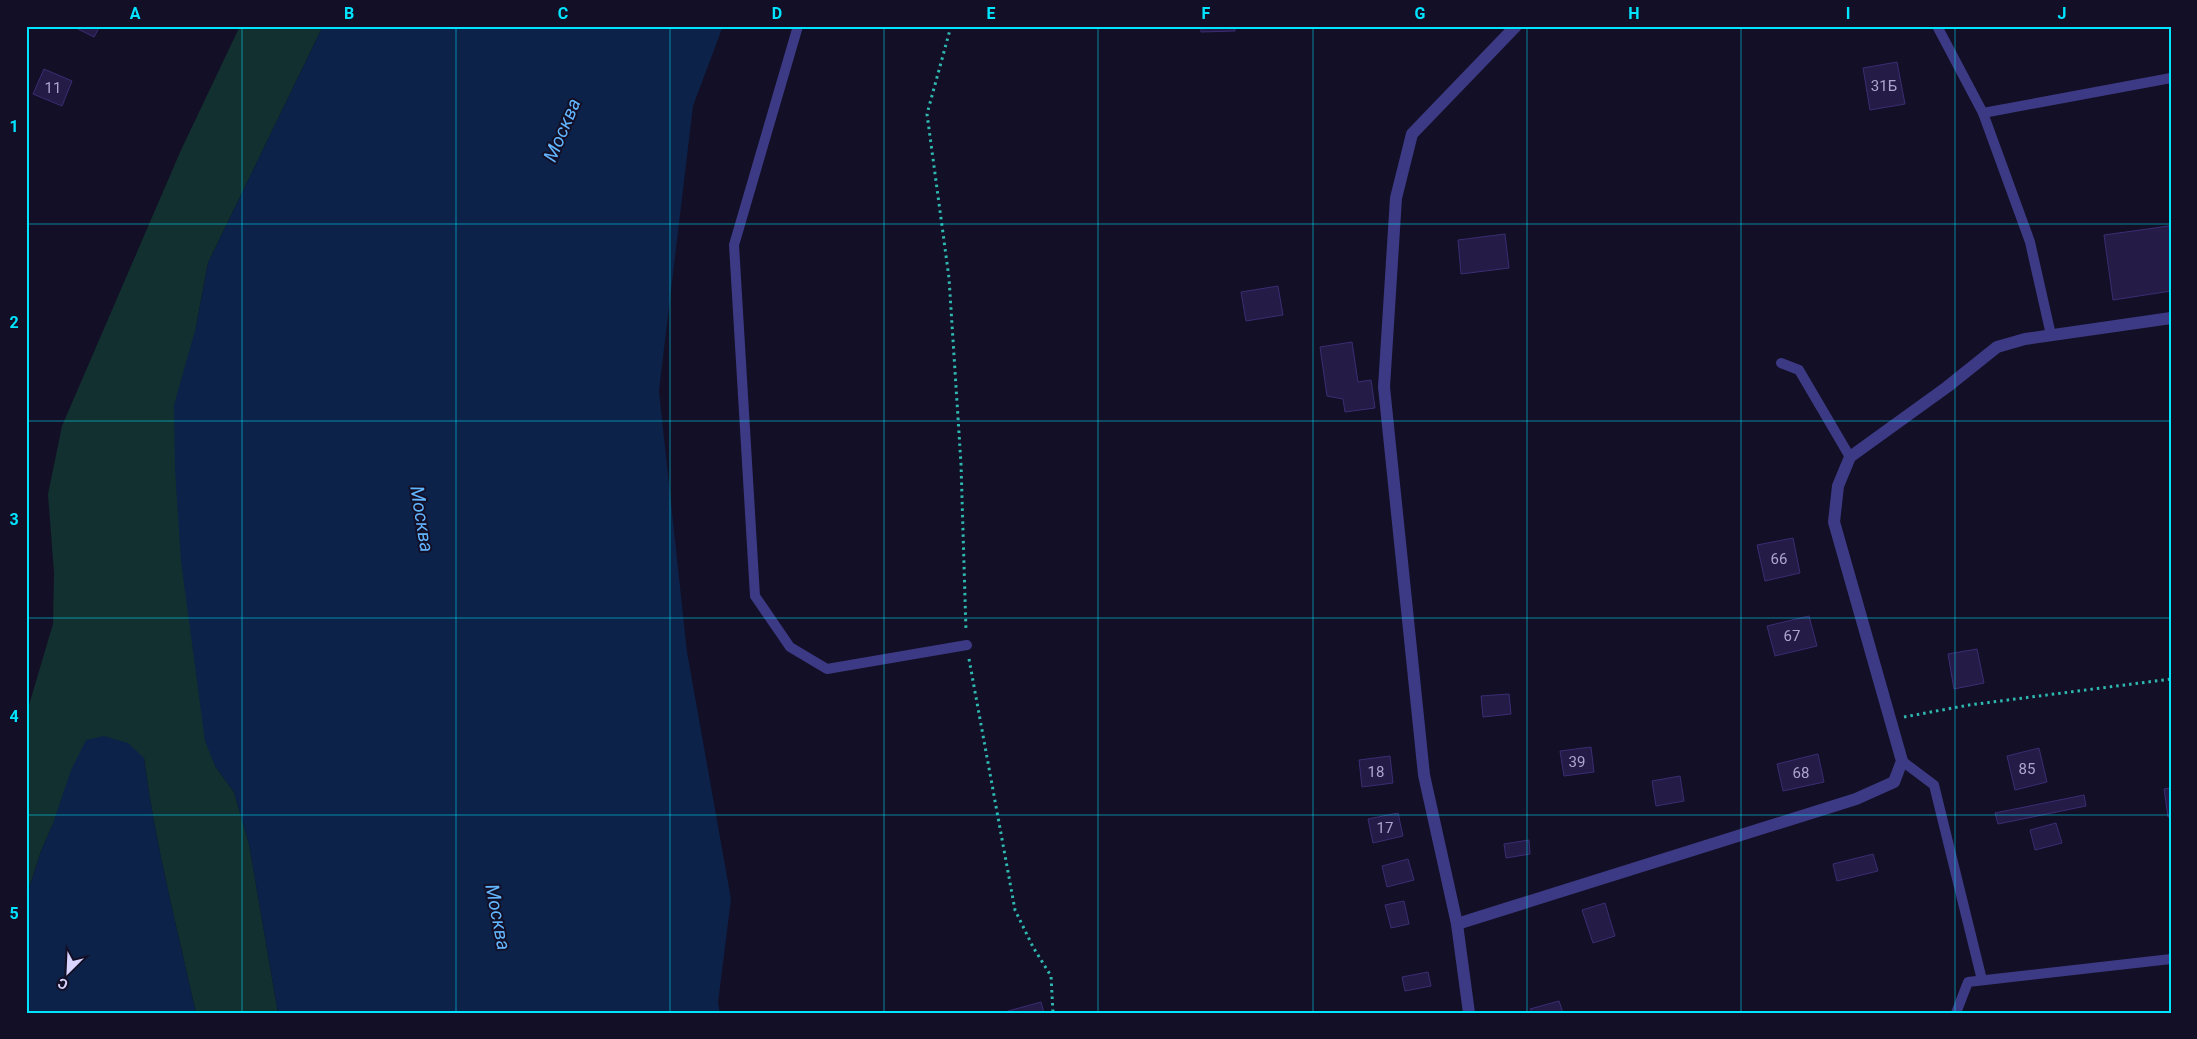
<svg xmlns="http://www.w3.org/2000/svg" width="2197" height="1039" viewBox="0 0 2197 1039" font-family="Roboto,sans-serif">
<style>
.green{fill:#12302f}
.water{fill:#0c2248}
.building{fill:#241b47;stroke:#3b2d73}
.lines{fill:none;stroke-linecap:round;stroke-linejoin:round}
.path{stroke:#2fb8b0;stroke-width:3;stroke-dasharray:2.5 4;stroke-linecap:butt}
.service{stroke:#3d3a85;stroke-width:10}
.minor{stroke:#3d3a85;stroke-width:12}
.grid{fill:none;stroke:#00e5ff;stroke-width:1;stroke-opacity:0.55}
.labels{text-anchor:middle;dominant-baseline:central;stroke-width:4;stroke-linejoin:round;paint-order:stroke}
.number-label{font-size:15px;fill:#aca6d1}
.water-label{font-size:19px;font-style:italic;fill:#62b6ff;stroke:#130f26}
.neatline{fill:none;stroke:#00e5ff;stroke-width:2}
.grid-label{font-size:16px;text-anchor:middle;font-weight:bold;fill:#00e5ff}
</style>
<rect width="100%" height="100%" fill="#130f26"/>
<path class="green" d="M240 26H323L208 263 196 327 215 766 234 792 249 844 278 1013H196C177 928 155 844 144 758L52 826 41 851 29 888H26V715L53 624 54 573 48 494 62 426 181 150Z"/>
<g class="water">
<path d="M323 26H723L693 106 659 391 687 652 731 899 718 1003 720 1013H278L249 844 234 792 215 766 205 741 181 561 175 470 174 405 196 327 208 263Z"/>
<path d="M104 736 128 743 144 758C155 844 177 928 196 1013H26V898L41 851 52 826 71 770 86 740Z"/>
</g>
<g class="building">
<path d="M72 26H100L94 37Z"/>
<path d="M1201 26H1235V31L1201 32Z"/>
<path d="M1897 62 1905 104 1870 110 1863 68Z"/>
<path d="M44 69 72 81 62 106 33 94Z"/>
<path d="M2169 226 2171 241V291L2113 300 2104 235Z"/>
<path d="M1505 234 1509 268 1461 274 1458 240Z"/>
<path d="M1278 286 1283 315 1246 321 1241 292Z"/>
<path d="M1352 342 1358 382 1371 380 1375 408 1345 412 1343 399 1327 396 1320 347Z"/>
<path d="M1793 538 1800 573 1765 581 1757 545Z"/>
<path d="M1809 616 1817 646 1775 656 1767 626Z"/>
<path d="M1977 649 1984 683 1954 689 1948 654Z"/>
<path d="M1509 694 1511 714 1483 717 1481 696Z"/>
<path d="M1591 747 1594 772 1564 776 1560 751Z"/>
<path d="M2039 748 2047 782 2015 790 2007 756Z"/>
<path d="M1818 754 1824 782 1783 791 1777 764Z"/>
<path d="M1390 756 1393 783 1362 787 1359 760Z"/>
<path d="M1680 776 1684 801 1656 806 1652 781Z"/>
<path d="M2171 788V817H2168L2164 789Z"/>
<path d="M2084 795 2086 806 1998 824 1995 813Z"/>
<path d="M1398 813 1403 836 1373 843 1368 819Z"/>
<path d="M2056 823 2062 843 2035 850 2030 830Z"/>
<path d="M1529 840 1530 854 1506 858 1504 844Z"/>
<path d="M1873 854 1878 871 1837 881 1833 864Z"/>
<path d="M1408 859 1414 880 1387 887 1382 866Z"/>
<path d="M1404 901 1409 924 1391 928 1385 905Z"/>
<path d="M1605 903 1615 936 1593 943 1582 910Z"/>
<path d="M1428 972 1431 986 1405 991 1402 977Z"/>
<path d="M1559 1001 1563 1013H1532L1530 1009Z"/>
<path d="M1041 1002 1044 1013H1001Z"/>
</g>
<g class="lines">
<g class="path">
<path d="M951 26 927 114 949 278 961 464 966 631"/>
<path d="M969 659 1015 910 1033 947 1051 976 1053 1013"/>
<path d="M1904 717 1969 705 2171 679"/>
</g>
<g class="service">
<path d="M798 26 734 245 755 596 790 647 827 669 967 645"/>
<path d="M1937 26 1983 113 2030 242 2051 335"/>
<path d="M1983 113 2171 78"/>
<path d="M1781 363 1799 370 1850 457"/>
<path d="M1902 761 1934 785 1982 980"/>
<path d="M1956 1013 1968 982 2171 959"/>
</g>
<g class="minor">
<path d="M1457 924 1856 799 1894 782 1902 761 1834 522 1838 486 1850 457 1947 387 1997 347 2025 339 2171 318"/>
<path d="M1469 1013 1457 924 1424 775 1384 387 1396 198 1412 134 1516 26"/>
</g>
</g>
<path class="grid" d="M242 26V1013M456 26V1013M670 26V1013M884 26V1013M1098 26V1013M1313 26V1013M1527 26V1013M1741 26V1013M1955 26V1013M26 224H2171M26 421H2171M26 618H2171M26 815H2171"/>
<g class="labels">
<g class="number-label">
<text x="1884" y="86">31Б</text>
<text x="53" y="88">11</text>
<text x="1779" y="559">66</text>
<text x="1792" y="636">67</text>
<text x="1577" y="762">39</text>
<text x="2027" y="769">85</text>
<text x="1376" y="772">18</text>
<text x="1801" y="773">68</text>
<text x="1385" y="828">17</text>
</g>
<g class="water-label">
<text transform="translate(562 130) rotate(-67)">Москва</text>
<text transform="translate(422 519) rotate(81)">Москва</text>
<text transform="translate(498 917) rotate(79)">Москва</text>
</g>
</g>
<rect width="2197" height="1039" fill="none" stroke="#130f26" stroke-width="55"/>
<g transform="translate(68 972) rotate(204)" stroke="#130f26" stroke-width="4" paint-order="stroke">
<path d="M0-4L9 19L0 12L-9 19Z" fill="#d9d4ff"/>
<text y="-8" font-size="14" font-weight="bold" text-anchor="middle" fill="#d9d4ff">С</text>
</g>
<rect x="28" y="28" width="2142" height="984" class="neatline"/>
<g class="grid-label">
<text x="135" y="19">A</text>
<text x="349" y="19">B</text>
<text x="563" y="19">C</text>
<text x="777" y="19">D</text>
<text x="991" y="19">E</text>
<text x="1206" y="19">F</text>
<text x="1420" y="19">G</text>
<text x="1634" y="19">H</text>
<text x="1848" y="19">I</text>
<text x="2062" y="19">J</text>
<text x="14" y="132">1</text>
<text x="14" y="328">2</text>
<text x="14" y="525">3</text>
<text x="14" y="722">4</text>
<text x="14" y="919">5</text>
</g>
</svg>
